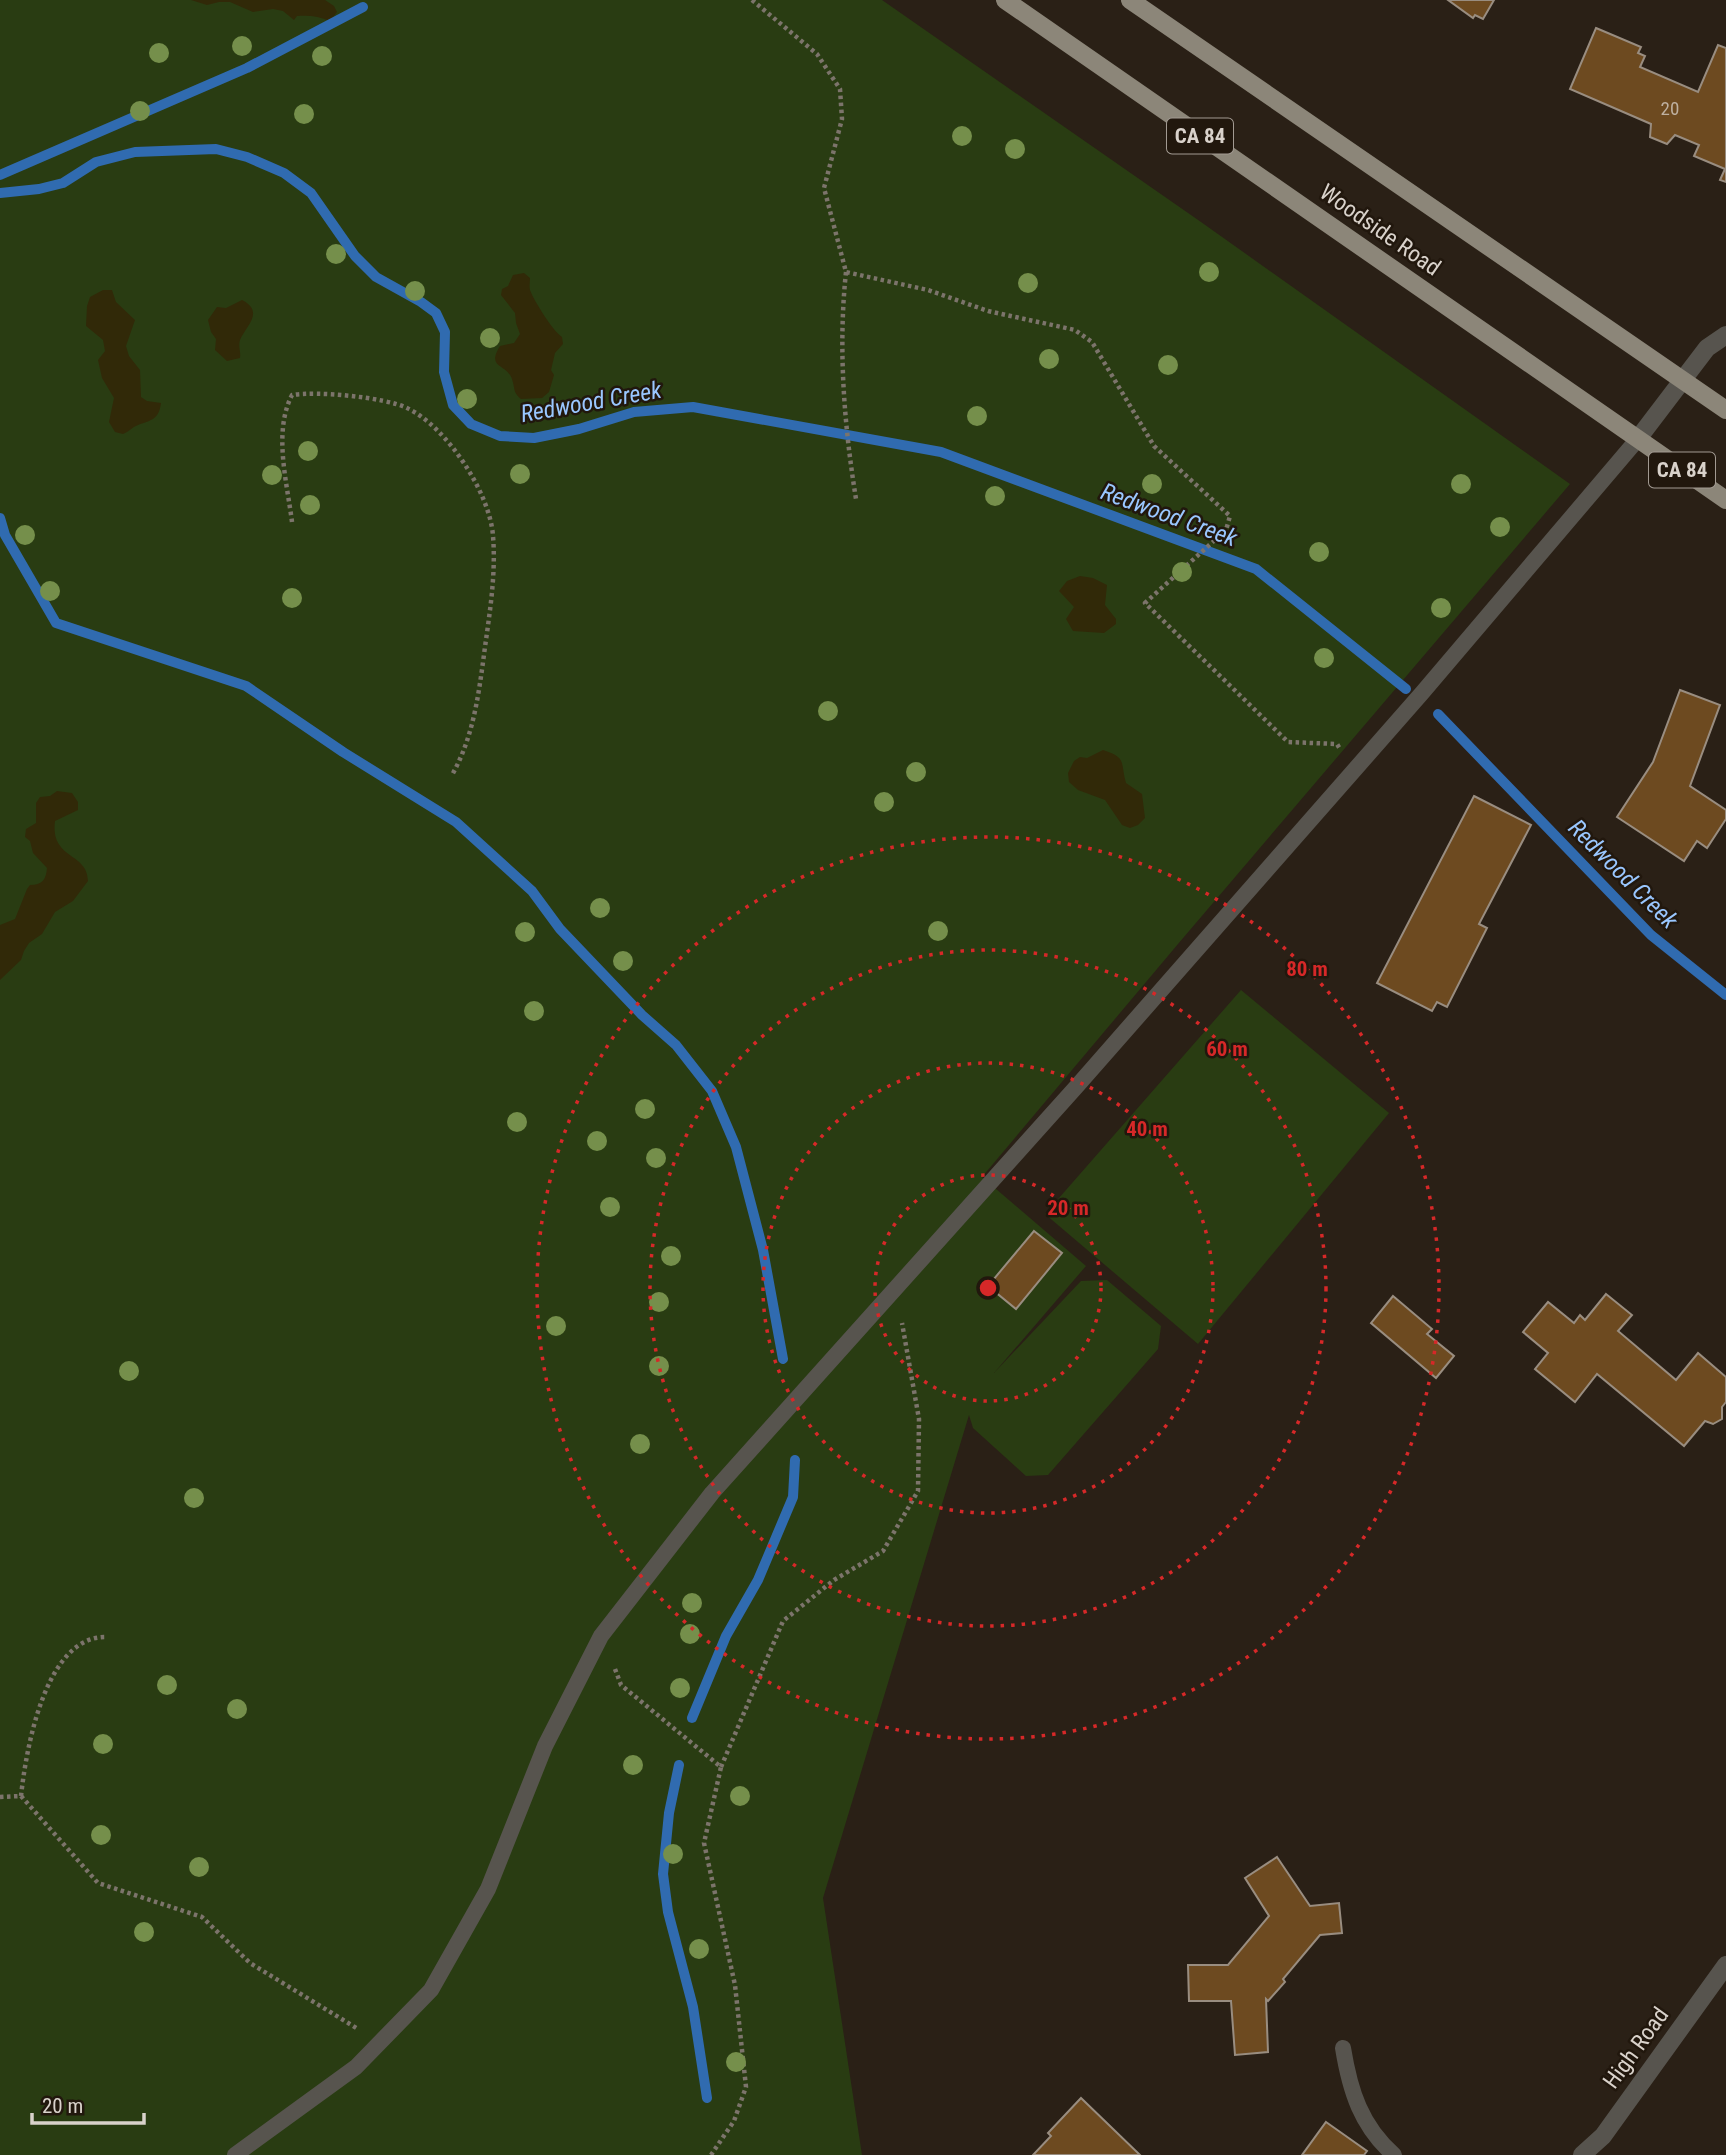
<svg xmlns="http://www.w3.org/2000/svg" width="1726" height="2155" viewBox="0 0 1726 2155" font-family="'Roboto Condensed',sans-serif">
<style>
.green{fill:#293c12}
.sand{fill:#312908}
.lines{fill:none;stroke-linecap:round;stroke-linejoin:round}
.stream{stroke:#306bb0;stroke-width:10}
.building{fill:#6d4a20;stroke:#998d80;stroke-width:2}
.path{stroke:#7c746b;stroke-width:4.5;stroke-dasharray:3.5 3.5;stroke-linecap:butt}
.lane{stroke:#57544e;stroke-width:16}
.street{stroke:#57544e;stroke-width:18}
.primary{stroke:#8c8679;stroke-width:18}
.tree{fill:#758f4b}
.ring{fill:none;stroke:#d62828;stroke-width:3.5;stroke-dasharray:3.5 7}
.labels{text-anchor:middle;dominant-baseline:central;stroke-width:5;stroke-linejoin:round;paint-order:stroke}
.number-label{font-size:19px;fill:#beb0a0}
.shield{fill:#21170d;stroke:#a29a92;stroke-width:2}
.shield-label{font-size:21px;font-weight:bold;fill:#d9d2cb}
.street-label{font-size:23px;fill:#d9d2cb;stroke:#21170d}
.water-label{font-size:24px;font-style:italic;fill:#9ac7ff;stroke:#21170d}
.centre{fill:#d62828;stroke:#21170d;stroke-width:3.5}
.ring-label{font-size:21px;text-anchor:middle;font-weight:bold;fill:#d62828;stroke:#21170d;stroke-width:5;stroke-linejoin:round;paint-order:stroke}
</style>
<rect width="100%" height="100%" fill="#2a2016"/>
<g class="green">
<path d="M0 0H882L1201 222 1570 484 1178 944 982 1177 1086 1266 994 1373 1081 1281 1107 1280 1161 1326 1158 1349 1048 1475 1026 1476 973 1428 969 1415 823 1898 862 2155H0Z"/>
<path d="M1241 990 1389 1113 1198 1344 1045 1214Z"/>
</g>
<g class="sand">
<path d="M191 0H325L334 6 337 12 330 21C319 16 309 15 297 16L294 20 283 11 273 9 253 12 230 2H219L207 5Z"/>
<path d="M524 273 530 278C530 282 529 286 530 290 534 301 553 331 562 337L563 344 555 353 551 370 554 375 549 392 542 398 521 399C513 393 515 388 512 379 506 363 486 369 500 346L514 343 520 334 516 323 515 313 501 295 502 289 508 286 513 275Z"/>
<path d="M103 290H112L116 302 135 320 126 346 129 356 140 370 141 397 147 401 161 403C159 419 152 420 138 425 132 427 129 432 123 434L115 432 109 422 114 398 102 378 98 360 105 351 103 340 86 326 87 306 90 297Z"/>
<path d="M242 300C265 312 246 326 240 340 238 347 241 351 240 358L227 361 215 350 216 339 211 332 208 320 217 307 226 308Z"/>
<path d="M1080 576 1093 578 1107 585 1105 605 1116 619V624L1104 633 1073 631 1066 619 1074 607 1059 591 1067 581Z"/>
<path d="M1103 750C1127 758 1120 761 1126 783L1142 794 1145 818 1138 825 1130 828 1122 825 1105 800 1078 790 1069 782 1068 773 1074 761 1080 757 1087 758Z"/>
<path d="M57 791 72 793 78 802V810L55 821C50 860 88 852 88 881L73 901 55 912 42 934 29 943 24 951 21 960 0 980V925L15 919 27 889 30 885C42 885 46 880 47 868L33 853 30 841 25 837 26 829 36 823V803L40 797 50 796Z"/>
</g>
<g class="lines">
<g class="stream">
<path d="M0 175 247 68 363 7"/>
<path d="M0 193 39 189 63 183 96 162 135 152 216 149 247 157 284 173 311 193 355 256 376 277 421 302 436 313 445 332 444 372 453 405 471 424 500 436 534 438 579 429 634 412 693 407 941 452 1256 569 1406 689"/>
<path d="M0 518 5 535 56 623 246 686 343 752 456 822 532 891 560 929 642 1015 676 1045 712 1091 736 1147 763 1250 783 1359"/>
<path d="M1438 714 1651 935 1726 995"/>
<path d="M692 1718 726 1636 758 1580 793 1497 795 1460"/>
<path d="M679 1765 669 1813 663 1874 668 1912 693 2007 707 2098"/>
</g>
</g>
<g class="building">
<path d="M1448 0H1494L1483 19 1475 15 1473 18Z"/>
<path d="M1596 28 1641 47 1638 53 1645 56 1640 67 1698 92 1718 45 1726 48V182L1720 180 1725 169 1694 156 1699 145 1675 135 1667 144 1650 137 1651 124 1570 89Z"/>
<path d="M1680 690 1720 705 1690 786 1726 810V819L1707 848 1697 841 1684 861 1617 817 1653 762Z"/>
<path d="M1474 796 1531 825 1479 924 1487 928 1447 1007 1437 1002 1432 1011 1377 983Z"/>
<path d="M1034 1231 1062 1253 1016 1309 988 1286Z"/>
<path d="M1606 1294 1632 1315 1618 1331 1676 1380 1698 1353 1726 1377V1402L1722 1407V1419L1713 1424 1705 1421 1684 1446 1597 1374 1575 1402 1535 1369 1548 1353 1523 1332 1548 1302 1574 1323 1580 1315 1585 1320Z"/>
<path d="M1393 1296 1432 1329 1427 1334 1454 1356 1436 1378 1371 1323Z"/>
<path d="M1277 1857 1310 1906 1339 1903 1342 1933 1320 1935 1283 1979 1285 1982 1268 2001 1266 1999 1268 2052 1235 2055 1231 2001H1189L1188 1965H1228L1269 1916 1245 1878Z"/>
<path d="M1081 2098 1140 2155H1033L1051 2136 1048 2133Z"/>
<path d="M1326 2122 1367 2151 1364 2155H1302Z"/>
</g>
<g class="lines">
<g class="path">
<path d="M752 0 817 54 840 89 842 119 824 188 846 272 928 290 988 311 1075 330 1092 342 1154 446 1230 516 1226 530 1145 603 1288 742 1337 744 1340 749"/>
<path d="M846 272C838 347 844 425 856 499"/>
<path d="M292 522C287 482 273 432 292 395 317 391 384 397 407 408 447 427 490 493 493 536 496 573 490 611 485 647 479 692 474 736 452 775"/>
<path d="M615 1669 621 1685 721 1767 704 1843 735 1985 746 2087 734 2121 711 2155"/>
<path d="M721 1767 783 1621 834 1580 883 1551 918 1491 919 1419 902 1323"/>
<path d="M21 1796 98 1883 202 1917 250 1963 358 2029"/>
<path d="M0 1797 21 1796C26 1750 45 1636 106 1637"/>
</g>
<g class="lane">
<path d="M1343 2048C1350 2091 1361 2126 1394 2155"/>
<path d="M235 2155 356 2067 431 1990 488 1889 545 1746 601 1636 712 1493 1077 1086 1422 693 1637 440"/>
</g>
<g class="street">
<path d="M1637 440 1707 348 1726 335"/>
<path d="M1582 2155 1603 2136 1726 1965"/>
</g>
<g class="primary">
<path d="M1005 0 1726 500"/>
<path d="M1130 0 1726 410"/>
</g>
</g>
<g class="tree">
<circle cx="242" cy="46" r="10"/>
<circle cx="159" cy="53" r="10"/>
<circle cx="322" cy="56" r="10"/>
<circle cx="140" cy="111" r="10"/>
<circle cx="304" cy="114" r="10"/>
<circle cx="962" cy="136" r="10"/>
<circle cx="1015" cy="149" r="10"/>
<circle cx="336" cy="254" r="10"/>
<circle cx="1209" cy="272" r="10"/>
<circle cx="1028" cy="283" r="10"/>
<circle cx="415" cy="291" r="10"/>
<circle cx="490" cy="338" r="10"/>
<circle cx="1049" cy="359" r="10"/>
<circle cx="1168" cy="365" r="10"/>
<circle cx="467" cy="399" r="10"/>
<circle cx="977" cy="416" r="10"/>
<circle cx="308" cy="451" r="10"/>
<circle cx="520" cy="474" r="10"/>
<circle cx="272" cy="475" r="10"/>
<circle cx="1152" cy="484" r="10"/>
<circle cx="1461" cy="484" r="10"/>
<circle cx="995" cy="496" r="10"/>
<circle cx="310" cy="505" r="10"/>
<circle cx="1500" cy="527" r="10"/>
<circle cx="25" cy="535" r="10"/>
<circle cx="1319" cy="552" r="10"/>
<circle cx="1182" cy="572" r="10"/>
<circle cx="50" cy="591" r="10"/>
<circle cx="292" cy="598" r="10"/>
<circle cx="1441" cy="608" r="10"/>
<circle cx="1324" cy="658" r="10"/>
<circle cx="828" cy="711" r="10"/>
<circle cx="916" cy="772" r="10"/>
<circle cx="884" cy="802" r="10"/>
<circle cx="600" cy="908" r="10"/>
<circle cx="938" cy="931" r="10"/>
<circle cx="525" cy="932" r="10"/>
<circle cx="623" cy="961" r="10"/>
<circle cx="534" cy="1011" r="10"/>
<circle cx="645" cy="1109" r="10"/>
<circle cx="517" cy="1122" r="10"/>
<circle cx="597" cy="1141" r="10"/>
<circle cx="656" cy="1158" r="10"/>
<circle cx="610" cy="1207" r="10"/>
<circle cx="671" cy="1256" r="10"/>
<circle cx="659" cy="1302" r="10"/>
<circle cx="556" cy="1326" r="10"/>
<circle cx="659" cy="1366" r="10"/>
<circle cx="129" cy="1371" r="10"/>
<circle cx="640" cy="1444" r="10"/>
<circle cx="194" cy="1498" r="10"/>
<circle cx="692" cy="1603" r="10"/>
<circle cx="690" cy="1634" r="10"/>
<circle cx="167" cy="1685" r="10"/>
<circle cx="680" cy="1688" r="10"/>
<circle cx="237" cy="1709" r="10"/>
<circle cx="103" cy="1744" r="10"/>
<circle cx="633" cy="1765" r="10"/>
<circle cx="740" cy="1796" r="10"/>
<circle cx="101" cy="1835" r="10"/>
<circle cx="673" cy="1854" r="10"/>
<circle cx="199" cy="1867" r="10"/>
<circle cx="144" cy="1932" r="10"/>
<circle cx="699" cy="1949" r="10"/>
<circle cx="736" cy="2062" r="10"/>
</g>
<g class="ring">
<circle cx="988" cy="1288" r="113"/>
<circle cx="988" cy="1288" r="225"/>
<circle cx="988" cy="1288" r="338"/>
<circle cx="988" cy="1288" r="451"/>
</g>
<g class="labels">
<g class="number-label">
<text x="1670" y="108">20</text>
</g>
<g class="shield">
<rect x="1167" y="118.5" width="66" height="35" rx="5"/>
<rect x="1649" y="452.5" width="66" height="35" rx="5"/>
</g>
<g class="shield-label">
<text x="1200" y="136">CA 84</text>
<text x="1682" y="470">CA 84</text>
</g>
<g class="street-label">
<text transform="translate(1380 230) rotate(35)">Woodside Road</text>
<text transform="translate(1636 2048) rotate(-54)">High Road</text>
</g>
<g class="water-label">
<text transform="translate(591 402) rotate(-10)">Redwood Creek</text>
<text transform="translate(1169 515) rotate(20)">Redwood Creek</text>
<text transform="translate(1623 874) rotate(45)">Redwood Creek</text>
</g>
</g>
<circle cx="988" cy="1288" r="10" class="centre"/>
<g class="ring-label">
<text x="1307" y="976">80 m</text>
<text x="1227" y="1056">60 m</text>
<text x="1147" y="1136">40 m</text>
<text x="1068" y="1215">20 m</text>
</g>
<path d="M32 2113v10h112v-10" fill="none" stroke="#d9d2cb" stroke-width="3.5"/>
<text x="42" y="2113" font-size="21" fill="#d9d2cb" stroke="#21170d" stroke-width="5" paint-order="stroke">20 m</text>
</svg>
